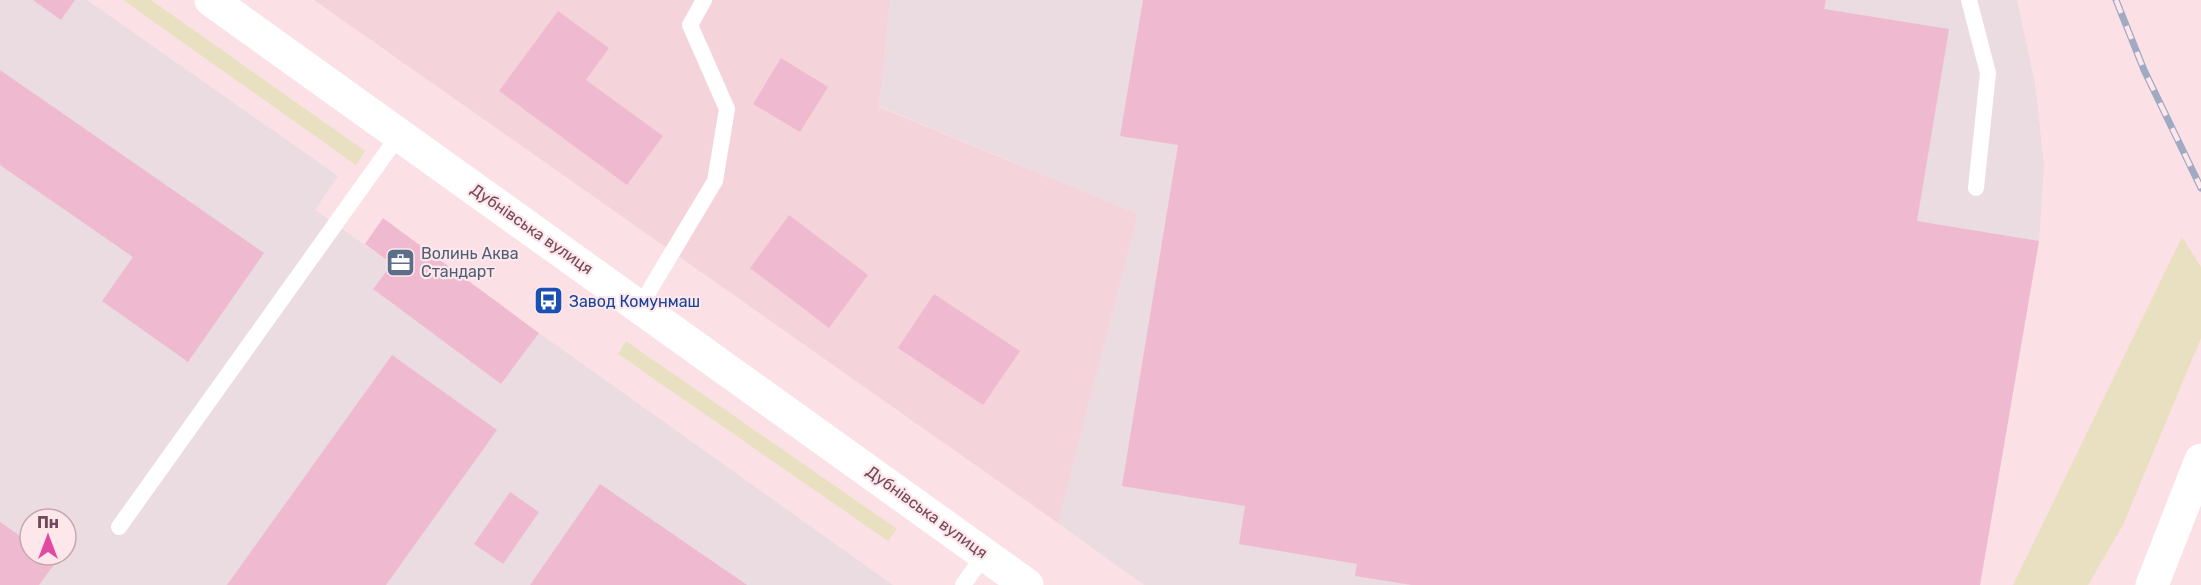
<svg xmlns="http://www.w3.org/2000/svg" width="2201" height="585" viewBox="0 0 2201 585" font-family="Rubik,sans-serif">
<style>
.residential{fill:#f4d3da}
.industrial{fill:#eadce0;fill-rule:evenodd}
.green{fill:#e8e0c0}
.building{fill:#efbacf}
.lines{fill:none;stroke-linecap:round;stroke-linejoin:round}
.lane{stroke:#fff;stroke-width:16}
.secondary{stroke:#fff;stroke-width:33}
.rail-casing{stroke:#a1aac3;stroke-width:7}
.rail{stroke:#fee7eb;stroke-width:4.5;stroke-dasharray:14;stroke-linecap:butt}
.labels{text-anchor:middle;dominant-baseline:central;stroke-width:4.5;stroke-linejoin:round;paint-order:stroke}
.street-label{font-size:16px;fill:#71495a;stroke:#fee7eb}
.service-label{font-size:16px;fill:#4e5e75;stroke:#fee7eb;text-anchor:start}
.transit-label{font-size:16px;fill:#164399;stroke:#fee7eb;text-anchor:start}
</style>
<rect width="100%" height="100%" fill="#fbe1e6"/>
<path class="residential" d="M314 0H890L879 107 1138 214 1058 523Z"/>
<g class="industrial">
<path d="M0 0H87L338 176 315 210 392 264 373 289 501 384 539 333 893 585H0ZM30 519H66V555H30Z"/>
<path d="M890 0H2017L2035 84 2044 165 2039 241 1980 585H1144L1058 523 1138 214 879 106Z"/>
</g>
<g class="green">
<path d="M123 0H151L365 151 356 165Z"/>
<path d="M2182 237 2201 267V338L2123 525 2088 585H2013Z"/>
<path d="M626 341 897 529 888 541 618 354Z"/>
</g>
<g class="building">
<path d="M33 0H75L61 20Z"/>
<path d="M1143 0H1826L1824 9 1949 29 1917 221 2039 241 1980 585H1412L1355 576 1357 564 1239 544 1245 506 1122 486 1178 145 1120 136Z"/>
<path d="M558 11 609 48 586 80 663 136 627 185 499 91Z"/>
<path d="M781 58 828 87 800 132 753 104Z"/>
<path d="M0 70 264 253 188 362 102 301 133 257 0 165Z"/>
<path d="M789 215 868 275 829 328 750 268Z"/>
<path d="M383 218 539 333 501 384 373 289 392 264 365 244Z"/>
<path d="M934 294 1020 351 983 405 898 348Z"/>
<path d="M392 355 497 430 386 585H227Z"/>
<path d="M600 484 747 585H530Z"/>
<path d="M510 492 539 512 503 564 474 544Z"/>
<path d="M0 522 30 543V555H46L56 562 39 585H0Z"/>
</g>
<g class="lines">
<g class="lane">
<path d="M1969 0 1988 73 1976 188"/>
<path d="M640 306 715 181 727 109 690 25 704 0"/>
<path d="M119 527 399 135"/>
<path d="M963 585 985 554"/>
</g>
<g class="secondary">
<path d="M211 0 1027 585"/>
<path d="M2152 585 2201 460"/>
</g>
<defs>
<path id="rail" d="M2116 0 2144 70 2201 188"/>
</defs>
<use href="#rail" class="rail-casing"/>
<use href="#rail" class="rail"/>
</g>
<defs>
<symbol id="office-square" viewBox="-11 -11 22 22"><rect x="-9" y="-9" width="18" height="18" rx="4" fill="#5c6f8a" stroke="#fee7eb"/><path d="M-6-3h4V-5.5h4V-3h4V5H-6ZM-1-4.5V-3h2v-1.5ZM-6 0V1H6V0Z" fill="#fff"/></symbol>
<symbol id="bus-square" viewBox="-11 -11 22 22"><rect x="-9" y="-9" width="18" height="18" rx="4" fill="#1a4fb4" stroke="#fee7eb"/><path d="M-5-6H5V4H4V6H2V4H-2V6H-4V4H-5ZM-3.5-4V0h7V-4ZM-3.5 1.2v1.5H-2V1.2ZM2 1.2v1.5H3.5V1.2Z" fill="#fff"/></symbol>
</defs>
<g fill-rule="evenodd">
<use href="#office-square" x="384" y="246" width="33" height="33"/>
<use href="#bus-square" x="532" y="284" width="33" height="33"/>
</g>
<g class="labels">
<g class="street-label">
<text transform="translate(532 229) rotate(35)">Дубнівська вулиця</text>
<text transform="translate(927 512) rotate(36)">Дубнівська вулиця</text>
</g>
<g class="service-label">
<text x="421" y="253">Волинь Аква<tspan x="421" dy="18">Стандарт</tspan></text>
</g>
<g class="transit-label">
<text x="569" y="301">Завод Комунмаш</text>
</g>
</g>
<g transform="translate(48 537)"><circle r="28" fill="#fee7eb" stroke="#c6a8b1" stroke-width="1.5"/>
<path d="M0-4.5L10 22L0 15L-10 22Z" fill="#e14aa0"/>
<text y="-9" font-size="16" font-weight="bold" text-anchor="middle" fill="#71495a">Пн</text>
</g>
</svg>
